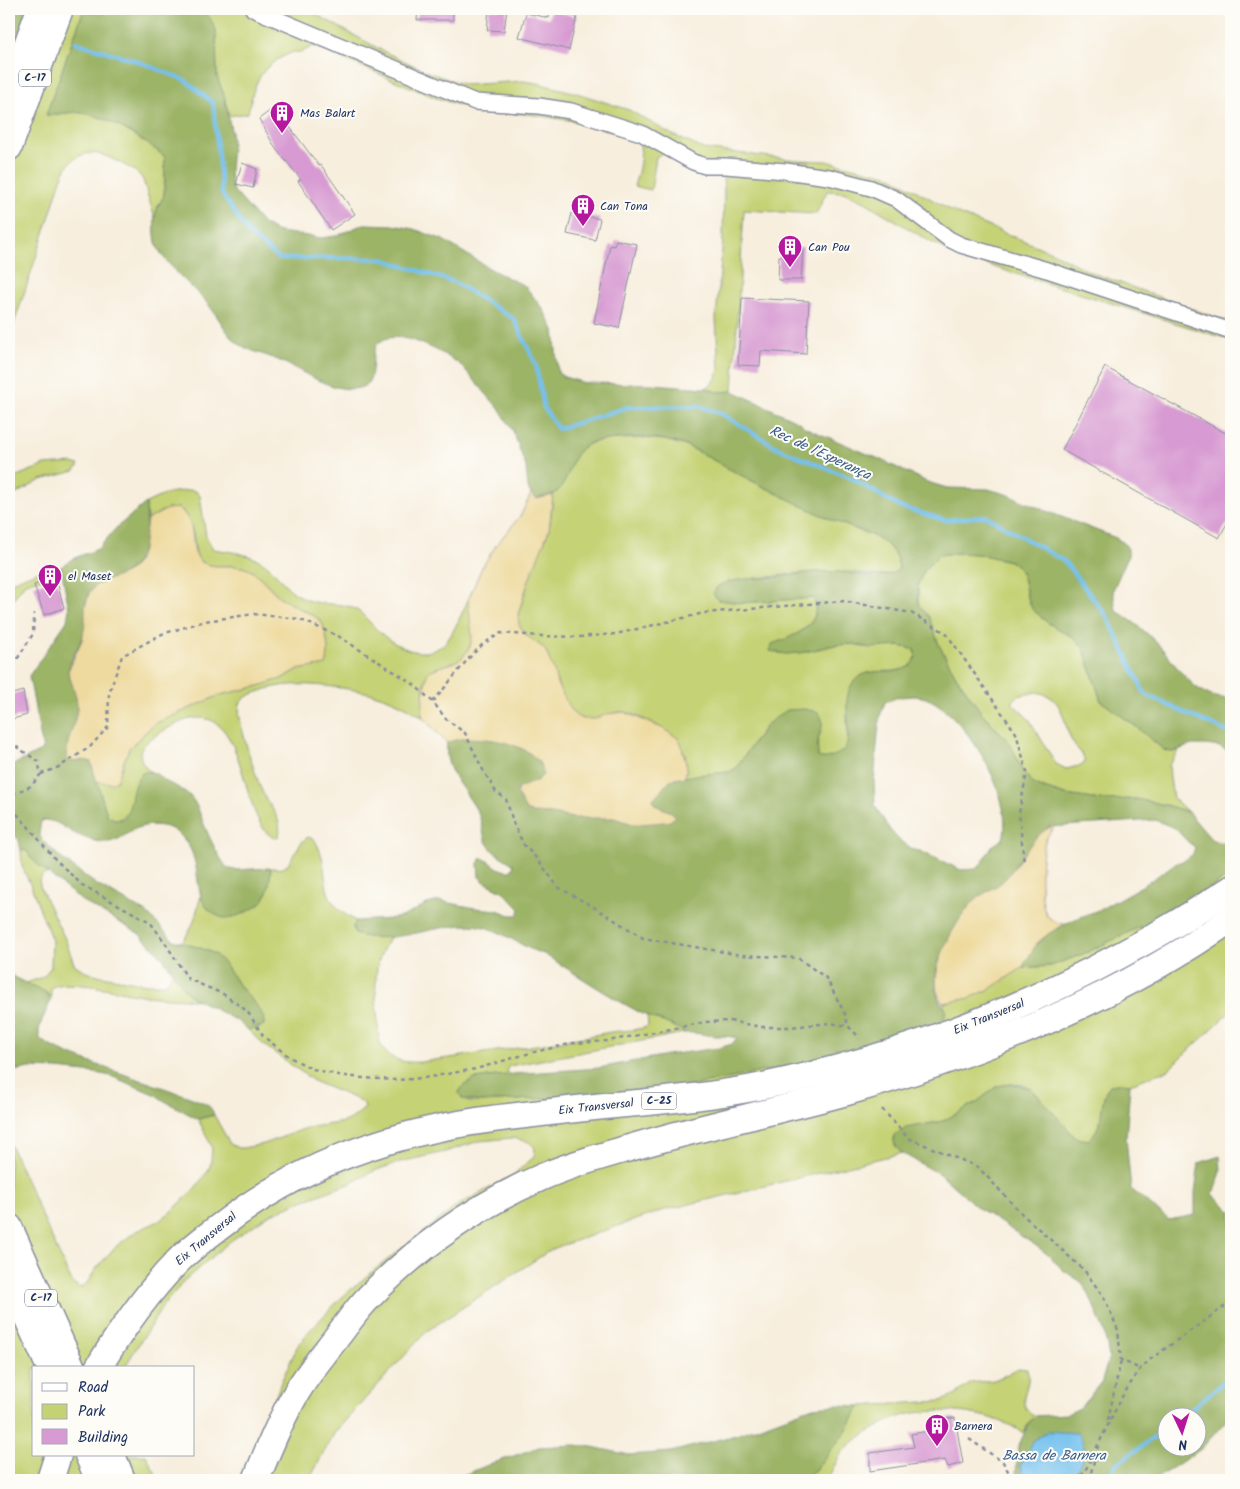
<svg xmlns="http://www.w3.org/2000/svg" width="1240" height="1489" viewBox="0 0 1240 1489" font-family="Kalam,sans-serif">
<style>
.green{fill:#c5d274;stroke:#708069;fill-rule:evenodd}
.forest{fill:#9cb466;stroke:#5c7262;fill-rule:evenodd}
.sand{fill:#eeda9e;stroke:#84847e}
.water{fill:#74c1ee;stroke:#4878a6}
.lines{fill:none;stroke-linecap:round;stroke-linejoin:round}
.stream{stroke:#74c1ee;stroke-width:4}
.building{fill:#d79ad2}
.minor-casing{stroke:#898e9e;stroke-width:18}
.motorway-casing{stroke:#898e9e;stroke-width:29}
.path{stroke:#898e9e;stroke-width:2.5;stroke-dasharray:4 4;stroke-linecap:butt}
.minor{stroke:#fff;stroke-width:15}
.motorway{stroke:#fff;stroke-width:26}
.labels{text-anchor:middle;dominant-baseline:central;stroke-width:4;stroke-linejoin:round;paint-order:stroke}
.shield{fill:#fdfcf7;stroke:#5f6c8c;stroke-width:1}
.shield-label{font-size:11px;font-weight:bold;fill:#1b2f5e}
.poi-label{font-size:12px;fill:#1b2f5e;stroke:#fdfcf7;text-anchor:start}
.street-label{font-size:12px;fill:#1b2f5e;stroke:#fdfcf7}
.water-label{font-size:14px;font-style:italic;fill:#365b89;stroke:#fdfcf7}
</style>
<rect width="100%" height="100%" fill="#fdfcf7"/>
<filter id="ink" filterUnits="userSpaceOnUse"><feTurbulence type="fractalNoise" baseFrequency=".02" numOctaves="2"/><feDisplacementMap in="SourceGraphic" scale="10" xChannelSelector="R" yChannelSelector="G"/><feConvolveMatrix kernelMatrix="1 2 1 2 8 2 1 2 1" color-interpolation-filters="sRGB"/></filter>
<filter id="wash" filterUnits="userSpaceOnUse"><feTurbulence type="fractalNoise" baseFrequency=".0096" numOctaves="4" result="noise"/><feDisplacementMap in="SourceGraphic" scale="20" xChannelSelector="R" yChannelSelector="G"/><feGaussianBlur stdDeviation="1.12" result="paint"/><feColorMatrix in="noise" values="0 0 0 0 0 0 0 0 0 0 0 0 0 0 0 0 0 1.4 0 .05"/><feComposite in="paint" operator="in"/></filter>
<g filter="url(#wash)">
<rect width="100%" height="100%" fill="#f7eedd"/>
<g class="green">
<path d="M31 9H84L46 115C58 115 70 111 82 113 107 115 146 141 165 157L164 197 158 205 155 219 143 180C137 170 126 166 116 161 100 152 84 149 70 163 61 172 55 200 51 212 37 254 23 297 9 339V60Z"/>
<path d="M202 9H306L385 52 430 73 465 85 523 81 537 83 577 93 629 110 671 134 703 149 797 160 826 161 888 175 958 214 1054 253 1090 272 1231 323V340L1000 269 950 251 929 241 865 202 843 192 827 191 816 214 744 210 733 391 718 392 705 388C714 384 717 378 719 369L716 318 723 239 724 191 723 176 702 171 662 153 656 157 651 190 634 186C639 170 643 156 639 140L582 122 527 114 487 112 469 108 436 98 313 46C310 48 306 50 302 52 298 53 295 51 291 53 261 65 254 82 248 113L229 116 224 95 217 77 216 37 206 12Z"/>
<path d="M640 438 665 440 689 447 752 481 830 519 878 538C889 545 898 555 899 569L894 573 879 576 852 572H812L756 578 721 584 740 603 814 598C815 603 816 609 815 614 813 626 789 640 778 642V653H800L835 645 855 644 862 647 899 646 914 649 916 657C912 666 909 669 900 670L849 692 847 715 848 745 845 751 838 755 824 759 818 757 817 741 821 732 781 714 761 732 735 769 729 772 685 777C691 745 672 732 646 720 640 718 632 713 625 712 609 710 591 727 577 717 562 706 554 669 546 652 540 641 523 639 519 626 516 617 520 609 523 600 527 588 530 576 534 564 539 553 546 541 549 529 551 518 552 506 553 495L558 491C564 479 569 464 577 453 590 436 621 440 640 438Z"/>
<path d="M72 463 79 465 75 471 41 480 9 498V479L45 465Z"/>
<path d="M190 490 196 491 200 496 206 536 213 549C232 552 256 554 270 568 283 581 289 592 307 600 322 606 343 602 355 609 364 614 370 623 377 630 395 646 423 663 445 643 451 638 464 609 468 600 473 623 479 654 451 663 444 666 434 667 429 672 422 680 423 706 422 717 388 694 365 691 326 686 302 684 281 683 258 692 252 694 243 697 240 704 235 716 256 777 262 791 269 807 283 818 279 836L274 838C245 824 247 745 216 723 209 718 199 717 190 719 178 722 147 738 141 749 138 757 144 767 151 772L144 773 132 795 130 810 120 819H113L107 815 96 779 98 782 121 770 129 748 154 724 220 695 259 686 281 679 297 670 326 665C330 653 327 633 321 621 310 612 296 608 284 600 270 591 262 574 245 568 230 563 213 570 200 561 193 552 196 544 193 533 191 524 186 514 179 508L162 511 147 520 146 503 168 493Z"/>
<path d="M958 553 978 554 1010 561 1017 565 1023 577 1027 596 1042 618 1074 638 1084 649 1101 701 1134 725 1164 750 1172 752 1179 750 1169 765 1170 778 1173 798 1188 812 1166 805 1136 799 1101 800 1065 795 1037 786 1031 782 1022 770 1010 743 981 712 956 676 939 645 929 617 919 605 918 584 925 569 939 555ZM1036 692C1064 696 1062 719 1071 739 1074 747 1083 752 1085 762L1079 766 1066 769 1056 764 1029 719 1013 704V701L1018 696Z"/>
<path d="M61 567V573L25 583 9 605V583L36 572Z"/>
<path d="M308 837 314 839C335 871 311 898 356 921L353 927 355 934 368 937 391 936C373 962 375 982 377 1012 378 1022 378 1033 380 1043 388 1061 404 1063 421 1062 485 1053 548 1044 611 1032 619 1031 643 1030 648 1026L647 1015 680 1029 684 1033 509 1066 506 1071 510 1075 486 1077 468 1102H482L567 1097 575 1098 943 1021C946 1014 947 1010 943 1003L970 998 988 990 1022 968 1051 966 1088 952 1174 910 1201 895 1231 874V1011L1168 1070 1130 1084 1110 1085 1104 1098 1099 1127 1089 1140 1076 1139 1054 1115 1035 1092 1024 1085 1011 1084 997 1086 977 1102 943 1121 906 1128 894 1135C893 1143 896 1148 902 1153L661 1211 552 1249 427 1331 335 1432 309 1480H245L281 1382 297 1347 309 1331 342 1297 373 1271 457 1206 513 1175 534 1157 535 1148 529 1142 513 1138 479 1141 445 1152 400 1162 374 1171 349 1184 294 1204 269 1215 229 1242 184 1281 163 1306 124 1368H34V1455H146L159 1480H9V1142L67 1272 72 1282 80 1288 87 1283 96 1269 114 1248 135 1232 159 1221 174 1209 192 1192 208 1171 211 1163 212 1147 198 1119 214 1115 230 1144 238 1148H243L264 1144 306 1128 344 1122 354 1117 365 1108 364 1104 361 1101 315 1082 264 1045 248 1030 252 1028H259L264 1018 252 1000 237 983 225 964 209 951 180 943C194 931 196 912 201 895L207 908 218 916C257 911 266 909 271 868 275 868 280 869 283 868 291 865 296 844 308 837Z"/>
<path d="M21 850 27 851C32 861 41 868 50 874H44L39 881 41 889 66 941 74 964 86 972 102 976 147 984H166L173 971 189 995 196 1000C179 998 162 998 146 996 127 993 64 977 51 988V998L47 993 26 983 43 977 51 967 52 941 33 891 22 866Z"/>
<path d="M1018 1368 1027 1369C1034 1387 1011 1402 1035 1416L1030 1421 1023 1433C996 1413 943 1407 910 1414 895 1416 857 1437 846 1448 837 1457 834 1470 826 1480H785C816 1477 847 1432 860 1406L941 1401 954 1396 971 1383 994 1380 1006 1375Z"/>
</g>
<g class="forest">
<path d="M19 9H31L9 60V14H18Z"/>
<path d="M84 9H202L210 18 216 30 217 77 224 95 231 130 232 144 230 171 231 185 234 191 262 223 273 230 280 232 321 238 336 236 364 224 393 225 414 229 443 240 494 271 525 286 543 309 554 330 558 373 564 377 585 383 652 384 705 388 718 392 733 391 801 423 804 427 877 458 927 482 947 488 988 489 1009 495 1046 511 1116 538 1124 543 1128 549V556L1113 590 1116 611C1131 618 1153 638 1164 651 1176 666 1193 690 1212 696 1218 698 1225 698 1231 700V753L1220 747 1206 745H1192L1172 752 1164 750 1134 725 1101 701 1084 649 1074 638 1048 623 1032 609 1027 595 1023 577 1017 565 1010 561 978 554 958 553 939 555 925 569 918 584V598L919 605 929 617 939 645 956 676 981 712 1010 743 1022 770 1031 782 1037 786 1065 795 1101 800 1136 799 1166 805 1188 812 1211 839 1218 842 1231 843V874L1201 895 1174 910 1088 952 1051 966 1022 968 1032 949 1048 934 1073 920 1101 909 1149 882 1173 865 1187 859 1193 854 1195 847 1189 843 1175 828 1155 820 1048 827C1039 837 1028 847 1020 858 1015 865 1011 873 1005 880 995 889 983 892 974 901 960 914 944 946 938 964 935 974 935 988 938 998 943 1009 949 1007 943 1021L839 1056 668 1091 482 1102 462 1099 459 1092 463 1086 474 1079 513 1074 599 1068 667 1055 719 1048 732 1044 737 1038C727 1035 718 1037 708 1035 699 1034 693 1032 684 1033 673 1023 653 1020 639 1012 607 995 576 974 544 954 518 947 498 925 469 925 433 925 389 946 355 934L353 927 356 921 390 919 404 916 427 904 440 901 475 908 497 910 510 915H518L520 909 504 892 485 882 479 877 478 863 482 858C493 862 498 872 511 871L514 865C505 858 495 855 489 846 482 837 483 823 478 813 466 789 443 772 447 743 470 731 543 742 543 775 537 782 525 789 518 796L526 809 533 813 552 814 573 818H614L633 824 670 821 671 812 655 805 653 799 670 780 695 775 729 772 735 769 767 724 787 710 805 709 818 712C826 722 821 729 818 740 817 745 818 751 818 757 824 759 827 758 833 756 863 748 837 707 852 684 869 659 904 684 916 657L914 649 899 646 870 648 855 644 835 645 800 653 786 654 770 651 772 644C785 639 812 631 815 614 816 609 815 603 814 598L740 603 718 600 713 594C715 590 716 587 720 585 737 577 759 579 777 577 798 574 818 571 839 572 858 573 883 582 899 569 898 559 893 549 885 543 873 533 845 526 830 519 797 504 764 487 731 470 712 460 695 447 674 442 651 435 621 438 598 441 567 447 575 473 558 491 553 496 543 496 537 499L531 494 528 488 526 467 513 431 501 411 462 366C447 354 393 323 377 345 368 358 379 383 359 388 332 394 301 369 278 360 265 354 251 352 239 344 229 338 219 318 211 308 198 290 160 262 156 242 154 231 153 215 159 205 160 201 163 199 164 195 166 183 164 169 165 157 146 141 106 115 82 113 70 111 58 115 46 115ZM913 696C918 696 924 697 928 699 966 715 1015 798 1003 839L992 846 981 865 976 869 961 870 920 851 914 850 899 840 890 830 875 806 874 783 878 733 880 716 885 702 899 697Z"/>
<path d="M146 503C147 533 148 567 114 578 105 581 94 585 89 594 84 602 86 611 86 620 85 640 72 653 68 671 71 683 78 697 77 709 76 722 64 751 67 759 75 763 84 758 91 762L107 815C141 838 122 767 151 772 157 773 162 779 167 782 174 786 185 790 190 796 198 805 201 817 205 827 211 841 218 856 227 868L234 870 271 868C270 879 269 892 263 901 257 908 234 919 225 918 219 918 213 913 209 910 190 892 207 850 172 829 162 824 144 824 135 829 125 834 117 843 104 842 94 842 81 837 72 832 62 826 53 818 41 821L39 834 42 840 62 859 97 885 147 913 173 940 201 948 215 954 225 964 237 983 257 1006 264 1018V1025C259 1028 253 1027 248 1030L239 1022 189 995 168 965 155 949 138 933 82 901 39 866 30 857 27 851 21 850 19 840 9 830V767L43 750 29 676 67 621 69 609 61 567 72 559 98 549 117 527Z"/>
<path d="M9 972C20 985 41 984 51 998 49 1009 35 1028 40 1038 45 1051 171 1089 192 1098 202 1102 211 1104 214 1115L198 1119 163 1100 156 1095 111 1076 96 1073 57 1069 29 1068 9 1072Z"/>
<path d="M1123 1083 1130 1084 1126 1138 1131 1189 1169 1220 1195 1215V1192L1199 1163 1220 1156 1221 1172 1213 1194 1231 1211V1415L1201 1449 1154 1480H1019L1016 1473 1018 1447 1030 1421 1035 1416 1067 1414 1080 1408 1102 1381 1109 1357 1104 1331 1088 1292 1080 1281 1063 1270 1047 1254 1035 1245 978 1208 941 1175 902 1153C896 1148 893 1143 894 1135L906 1128 943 1121 977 1102 997 1086 1011 1084 1031 1088 1076 1138 1089 1140C1107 1123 1097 1101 1110 1085ZM1168 1416H1198V1446H1168Z"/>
<path d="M837 1405 860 1406 846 1431 816 1469 809 1475 794 1479 625 1480 624 1477 585 1480H452L488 1465 539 1447 575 1445 592 1447 629 1455 671 1452 736 1435 813 1407Z"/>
</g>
<g class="sand">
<path d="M531 494 537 499 553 495 549 530 529 580 518 614 519 625 526 635 545 649 554 671 557 684 573 713 578 717 583 719H595L606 714 624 712 662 728 678 738 681 743 687 767 685 777 670 780 653 799 655 805 671 812 676 816 670 821 664 822 640 824H633L614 818H573L552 814 533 813 526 810 518 796 517 789 538 780 543 775C543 742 470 731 447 743L422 717 423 696 427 674 431 670 453 663 463 657 470 647 472 637 468 600 482 567 497 544 521 515Z"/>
<path d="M179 508C200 527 187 544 200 561 213 570 230 563 245 568 262 574 270 591 284 600 296 608 310 612 321 621 327 633 330 652 326 665L297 670 281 679 259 686 220 695 154 724 129 748 117 780 112 783 98 782 96 779 91 762C84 758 75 763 67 759 63 749 76 723 77 709 78 697 71 683 68 671L82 640 85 624V607L89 593 96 585 128 572 136 564 143 549 147 520 167 509Z"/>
<path d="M1055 826C1052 830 1048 835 1046 839 1040 853 1038 903 1047 915 1051 921 1058 923 1064 924L1048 934 1037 943 1022 968 988 990 970 998 943 1003C922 979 954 923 972 903 981 893 996 889 1006 878 1019 864 1035 829 1055 826Z"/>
</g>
<path class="water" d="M1048 1431 1078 1433C1086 1448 1086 1453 1078 1468 1074 1473 1073 1477 1067 1480H1024L1020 1466 1034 1440Z"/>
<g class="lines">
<g class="stream">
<path d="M75 42 137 61 185 80 213 103 222 194 248 233 279 259 331 258 382 259 454 282 514 319 536 365 544 408 558 429 628 407 699 406 722 414 778 448 853 479 900 507 945 520 986 516 1064 561 1107 616 1145 694 1189 715 1231 733"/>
<path d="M1182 1416 1217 1388 1231 1374"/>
<path d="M1109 1480 1115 1465 1168 1428"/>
</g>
</g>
<g id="blocks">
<g class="building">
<path d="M418 9H453V20H417Z"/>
<path d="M489 9H507L504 31 487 30Z"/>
<path d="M551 10 577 17 569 50 519 37 526 13 549 18Z"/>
<path d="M275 107 319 166 321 165 355 214 331 230 298 181 301 179 276 149 259 119Z"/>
<path d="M242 163 257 169 253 188 236 184Z"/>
<path d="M572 213 600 219 595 240 567 234Z"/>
<path d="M616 240 637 244 619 328 594 323 610 245 614 246Z"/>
<path d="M783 247H803L801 280H778L779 256H783Z"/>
<path d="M742 298 809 301 806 354 761 351 760 366 738 365Z"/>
<path d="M1105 367 1231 436V516L1219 538 1062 450Z"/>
<path d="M56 578 64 608 44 615 34 585Z"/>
<path d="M23 691 27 715 9 720V695Z"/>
<path d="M955 1418 963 1463 948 1467 945 1460 870 1471V1453L914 1447 911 1434 940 1429 938 1419Z"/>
</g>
</g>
</g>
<g filter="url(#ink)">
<use href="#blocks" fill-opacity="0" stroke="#898e9e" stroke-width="1"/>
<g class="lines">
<defs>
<path id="minor" d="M253 9 475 102 539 106 571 111 641 133 693 162 705 166H726L785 171 829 177 871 188 896 199 949 239 961 245 1047 270 1231 331"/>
<g id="motorway">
<path d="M9 95 40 9"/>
<path d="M9 147 60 9"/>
<path d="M9 1227 72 1368"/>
<path d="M9 1277 50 1368"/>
<path d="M98 1368C121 1330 147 1293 178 1261 192 1247 207 1236 222 1225 302 1163 393 1132 492 1119 541 1113 589 1107 638 1103 678 1099 719 1095 758 1087 927 1053 1087 984 1231 889"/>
<path d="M88 1455 99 1480"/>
<path d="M112 1455 122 1480"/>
<path d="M50 1480 58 1455"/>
<path d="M256 1480C268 1450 281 1418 298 1390 309 1372 323 1355 336 1338 347 1324 357 1309 369 1297 418 1247 478 1205 542 1177 569 1165 598 1157 626 1149 699 1127 774 1112 847 1092 979 1054 1119 998 1231 919"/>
</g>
</defs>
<use href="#minor" class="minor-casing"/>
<use href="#motorway" class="motorway-casing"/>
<g class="path">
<path d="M9 681 16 661 33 634 34 613"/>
<path d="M433 702 468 659 483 644 501 633 540 636 579 637 616 634 704 613 843 601 911 613 946 633 1016 733 1027 772 1019 813 1024 863"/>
<path d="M9 742 38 761 41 774 31 786 9 796"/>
<path d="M41 774 59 767 90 747 108 727 109 693 122 656 162 634 205 621 254 614 299 619 338 636 412 683 433 702 446 719 465 733 483 770 496 792 506 799 514 825 524 845 538 860 558 887 592 906 643 938 741 955 798 958 826 978 845 1014 848 1026"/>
<path d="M9 811 18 815 27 825 55 859 82 885 150 922 166 944 188 979 223 994 247 1011 264 1037 291 1058 313 1069 338 1075 363 1078 397 1080 424 1078 476 1069 530 1053 574 1043 608 1041 706 1022 730 1021 761 1027H790L830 1023 848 1026 859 1037"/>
<path d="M882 1109 908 1138 978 1167 1022 1214 1084 1270 1104 1297 1118 1330 1121 1360 1140 1369"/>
<path d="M1108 1420 1121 1360"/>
<path d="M969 1439 1003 1462 1013 1480"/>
<path d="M888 1480C927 1478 965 1477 1005 1480"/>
<path d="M1074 1480 1084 1473 1123 1395 1140 1369 1152 1358 1231 1302"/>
<path d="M1089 1480 1099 1443"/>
</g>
<use href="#minor" class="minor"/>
<use href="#motorway" class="motorway"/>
</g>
</g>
<defs>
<symbol id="building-pin" viewBox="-11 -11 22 30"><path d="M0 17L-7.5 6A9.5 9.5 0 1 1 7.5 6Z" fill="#b5179e" stroke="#fdfcf7"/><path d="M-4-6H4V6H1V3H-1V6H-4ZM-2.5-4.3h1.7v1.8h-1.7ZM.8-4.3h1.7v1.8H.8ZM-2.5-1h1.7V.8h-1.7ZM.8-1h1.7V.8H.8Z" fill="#fff"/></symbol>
</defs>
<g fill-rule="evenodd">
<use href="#building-pin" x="268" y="99" width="28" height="38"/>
<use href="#building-pin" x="569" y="192" width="28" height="38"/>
<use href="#building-pin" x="776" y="233" width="28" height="38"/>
<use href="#building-pin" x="36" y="562" width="28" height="38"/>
<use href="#building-pin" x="923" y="1412" width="28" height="38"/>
</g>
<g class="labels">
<g class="shield">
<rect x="19" y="69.5" width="32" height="17" rx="4"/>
<rect x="641.5" y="1092.5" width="35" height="17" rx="4"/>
<rect x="25" y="1289.5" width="32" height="17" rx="4"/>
</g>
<g class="shield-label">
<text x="35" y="78">C-17</text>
<text x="659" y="1101">C-25</text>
<text x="41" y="1298">C-17</text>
</g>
<g class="poi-label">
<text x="300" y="113">Mas Balart</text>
<text x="600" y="206">Can Tona</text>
<text x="808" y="247">Can Pou</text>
<text x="68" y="576">el Maset</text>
<text x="954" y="1426">Barnera</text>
</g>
<g class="street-label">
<text transform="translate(989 1017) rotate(-22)">Eix Transversal</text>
<text transform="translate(596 1107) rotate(-6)">Eix Transversal</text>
<text transform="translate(206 1239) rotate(-40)">Eix Transversal</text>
</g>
<g class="water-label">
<text transform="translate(820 453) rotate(25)">Rec de l'Esperança</text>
<text x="1054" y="1456">Bassa de Barnera</text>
</g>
</g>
<rect width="1240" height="1489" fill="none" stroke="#fdfcf7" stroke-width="30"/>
<rect x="32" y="1366" width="162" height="90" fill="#fdfcf7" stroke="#a3aaba"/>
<rect x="42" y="1383" width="25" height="8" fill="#ffffff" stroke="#a3aaba"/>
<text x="78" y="1392" font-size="15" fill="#1b2f5e">Road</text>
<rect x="42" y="1404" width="25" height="15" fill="#c5d274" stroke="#a3aaba"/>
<text x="78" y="1416" font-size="15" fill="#1b2f5e">Park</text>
<rect x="42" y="1429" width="25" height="15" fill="#d79ad2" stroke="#a3aaba"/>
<text x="78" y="1442" font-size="15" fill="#1b2f5e">Building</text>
<g transform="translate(1182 1432) rotate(176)"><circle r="24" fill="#fdfcf7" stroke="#a3aaba"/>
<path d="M0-4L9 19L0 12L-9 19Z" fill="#b5179e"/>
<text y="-8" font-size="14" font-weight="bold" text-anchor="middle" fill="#1b2f5e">N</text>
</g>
</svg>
